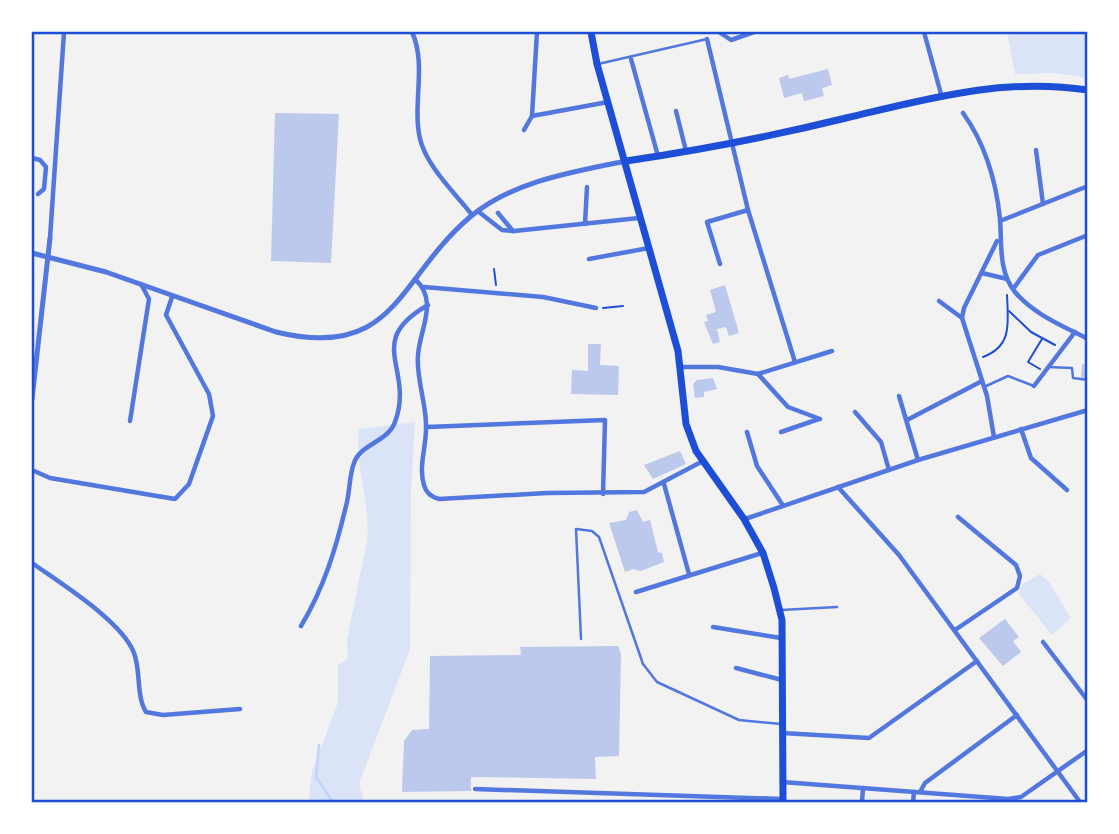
<svg xmlns="http://www.w3.org/2000/svg" width="1119" height="834" viewBox="0 0 1119 834" font-family="Raleway,sans-serif">
<style>
.green{fill:#dbe4f7}
.lines{fill:none;stroke-linecap:round;stroke-linejoin:round}
.stream{stroke:#bfd3fe;stroke-width:2.5}
.building{fill:#bdc9ec}
.path{stroke:#1d4ed8;stroke-width:2}
.service{stroke:#5277de;stroke-width:2.5}
.minor{stroke:#5277de;stroke-width:4.5}
.tertiary{stroke:#5277de;stroke-width:5}
.primary{stroke:#1d4ed8;stroke-width:7}
.neatline{fill:none;stroke:#1d4ed8;stroke-width:2.5}
</style>
<rect width="100%" height="100%" fill="#f2f2f2"/>
<g class="green">
<path d="M1007 32H1087V78L1054 73 1015 74Z"/>
<path d="M415 422 411 491 410 649 359 784 364 802H308L312 772 338 702V665L348 659 347 640 367 541C371 503 354 466 359 429Z"/>
<path d="M1040 574 1049 582 1071 618 1052 635 1018 593 1024 583Z"/>
</g>
<g class="lines">
<path class="stream" d="M319 745 316 777 333 802"/>
</g>
<g class="building">
<path d="M828 69 832 85 822 88 824 96 804 101 802 93 784 98 779 78 788 75 789 79Z"/>
<path d="M275 113 339 114 331 263 271 261Z"/>
<path d="M725 285 739 333 729 336 726 327 717 329 720 342 713 344 704 322 708 321 706 315 716 312 710 290Z"/>
<path d="M588 344H601L600 365 619 366 618 395 571 394 572 370 588 371Z"/>
<path d="M1082 364H1088V378H1081Z"/>
<path d="M713 378 717 389 704 392V397L695 398 693 384 697 380Z"/>
<path d="M680 451 686 464 653 479 644 465Z"/>
<path d="M637 510 643 522 650 520 658 552 662 553 664 562 641 571 633 569 625 572 609 523 626 520 629 512Z"/>
<path d="M1005 619 1019 637 1013 641 1021 652 1003 666 979 638Z"/>
<path d="M618 646 621 654 619 756 595 757 596 779 471 777V791L402 792 404 741 412 730 429 729 430 656 521 655 520 647Z"/>
</g>
<g class="lines">
<g class="path">
<path d="M494 269 496 285"/>
<path d="M603 308 623 306"/>
<path d="M1009 311 1031 332 1055 345"/>
<path d="M983 357C1013 346 1008 322 1007 295"/>
<path d="M1040 369 1028 362 1042 339"/>
</g>
<g class="service">
<path d="M598 64 707 39"/>
<path d="M1048 367 1072 368 1073 378 1088 380"/>
<path d="M984 387 1008 376 1034 386"/>
<path d="M781 610 837 607"/>
<path d="M581 639 576 529 592 531 599 537 643 664 657 682 739 720 781 724"/>
</g>
<g class="minor">
<path d="M412 32C427 65 412 104 420 139 427 167 455 193 472 215"/>
<path d="M719 32 731 40 754 32"/>
<path d="M924 32 941 94"/>
<path d="M707 39 748 210 795 362"/>
<path d="M631 59 658 156"/>
<path d="M676 111 686 151"/>
<path d="M963 113C986 145 996 180 1000 219 1002 243 998 271 1015 292 1033 314 1063 326 1088 339"/>
<path d="M532 116 537 32"/>
<path d="M524 130 532 116 608 102"/>
<path d="M1036 150 1043 204"/>
<path d="M32 158 40 160 46 167 44 189 38 194"/>
<path d="M479 212 502 230 514 231 639 218"/>
<path d="M498 213 513 231"/>
<path d="M1000 221 1088 186"/>
<path d="M585 224 587 187"/>
<path d="M50 238 64 32"/>
<path d="M589 259 649 248"/>
<path d="M720 264 707 222 748 210"/>
<path d="M982 273 1007 279"/>
<path d="M415 279C439 301 420 328 418 355 416 378 426 402 426 425 427 445 418 466 424 485 426 493 431 497 439 499L547 493 644 492 703 461"/>
<path d="M424 287 543 297 596 308"/>
<path d="M1013 289 1038 255 1088 235"/>
<path d="M939 301 962 318"/>
<path d="M682 367H718L758 374 788 407 820 419"/>
<path d="M758 374 832 351"/>
<path d="M1034 386 1075 332"/>
<path d="M899 396 918 460"/>
<path d="M855 412 881 442 889 470"/>
<path d="M907 420 982 381"/>
<path d="M130 421 149 299 141 284"/>
<path d="M427 427 605 420 603 494"/>
<path d="M1021 429 1031 458 1067 490"/>
<path d="M747 432 757 466 782 504"/>
<path d="M781 432 819 419"/>
<path d="M994 437 987 396 962 318 964 308 997 241"/>
<path d="M32 470 50 478 175 499 189 484 213 416 209 394 166 315 172 297"/>
<path d="M664 484 689 574"/>
<path d="M838 487 899 555 1080 802"/>
<path d="M745 519 918 460 1088 410"/>
<path d="M32 563C60 583 122 621 134 653 141 671 136 696 146 712L163 715 240 709"/>
<path d="M636 592 762 553"/>
<path d="M301 626C324 588 336 548 346 506 350 492 349 476 354 463 360 444 388 442 395 422 415 368 363 342 428 305"/>
<path d="M713 627 781 638"/>
<path d="M955 630 1017 588 1020 576 1016 565 958 517"/>
<path d="M1043 642 1088 701"/>
<path d="M736 668 782 680"/>
<path d="M782 733 869 738 977 661"/>
<path d="M782 782 1008 799 1021 797 1088 750"/>
<path d="M475 789 782 799"/>
<path d="M920 792 925 783 1017 715"/>
<path d="M862 802 863 788"/>
<path d="M913 802 914 792"/>
</g>
<g class="tertiary">
<path d="M32 253 106 272 276 332C396 361 397 279 470 217 513 181 573 172 626 161"/>
<path d="M32 399 50 238"/>
</g>
<g class="primary">
<path d="M591 32 597 64 678 351 686 424 696 451 744 519 763 553 774 588 782 620 783 802"/>
<path d="M626 161C700 150 773 136 846 118 927 99 1003 77 1088 90"/>
</g>
</g>
<rect width="1119" height="834" fill="none" stroke="#ffffff" stroke-width="66"/>
<rect x="33" y="33" width="1053" height="768" class="neatline"/>
</svg>
